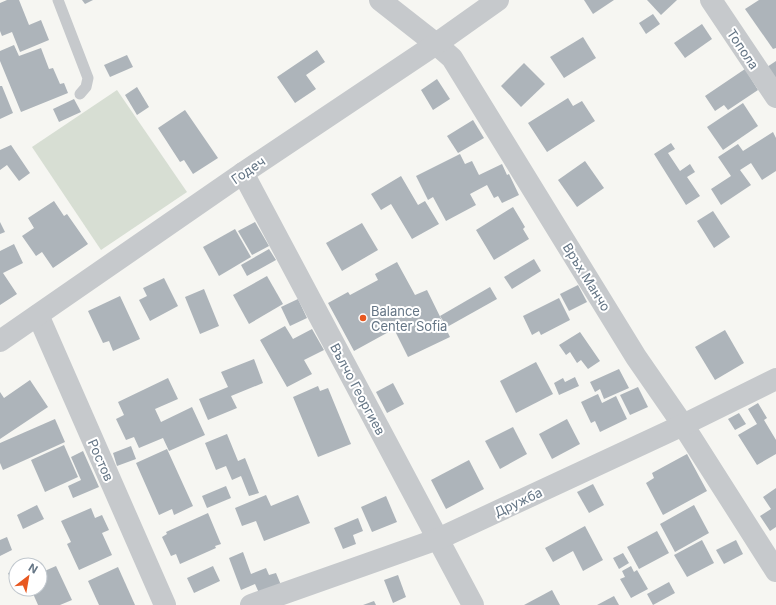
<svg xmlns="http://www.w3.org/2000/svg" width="776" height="605" viewBox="0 0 776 605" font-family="Inter,sans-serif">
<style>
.green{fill:#d7ded3}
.building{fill:#adb4ba}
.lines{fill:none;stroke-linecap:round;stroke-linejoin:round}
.service{stroke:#c6c9cc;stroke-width:11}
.minor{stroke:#c6c9cc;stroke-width:22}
.poi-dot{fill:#e85820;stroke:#fff;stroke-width:1.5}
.labels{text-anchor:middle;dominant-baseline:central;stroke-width:4;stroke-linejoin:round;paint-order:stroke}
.street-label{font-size:13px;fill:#647585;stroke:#fff}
.poi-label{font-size:13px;fill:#647585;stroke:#fff;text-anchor:start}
</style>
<rect width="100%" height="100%" fill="#f6f6f2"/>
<path class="green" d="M117 90 187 192 101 250 32 147Z"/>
<g class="building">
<path d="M7 0H19L29 25 41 20 49 40 20 52 12 32 2 36 0 31V3Z"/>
<path d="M82 0H93L85 4Z"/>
<path d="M584 0H614L593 14Z"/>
<path d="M647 0H677L661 15Z"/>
<path d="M759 0H776V48L773 49 745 9Z"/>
<path d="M653 14 660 24 646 34 639 23Z"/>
<path d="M702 24 712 39 685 58 674 43Z"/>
<path d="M583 37 596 58 564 78 550 57Z"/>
<path d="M14 45 19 56 41 48 49 69 53 68 60 84 64 83 68 93 21 112 0 61V51Z"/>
<path d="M317 50 325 62 306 75 316 89 295 103 277 77Z"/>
<path d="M127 55 133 67 110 77 104 65Z"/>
<path d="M776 61V81L767 67Z"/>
<path d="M524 63 545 84 521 107 501 86Z"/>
<path d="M745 69 758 90 728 110 724 105 715 111 705 96Z"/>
<path d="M437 79 450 99 433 110 421 90Z"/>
<path d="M0 86H2L13 113 0 119Z"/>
<path d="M137 87 149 107 137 115 125 95Z"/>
<path d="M568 98 573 106 582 101 595 121 547 152 528 123Z"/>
<path d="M74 99 81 112 59 122 53 109Z"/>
<path d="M743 103 758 126 723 150 707 127Z"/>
<path d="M185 110 218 158 193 174 184 160 180 162 158 128Z"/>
<path d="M473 120 484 138 458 153 447 136Z"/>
<path d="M773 132 776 138V171L762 180 751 163 740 170 751 185 721 205 711 189 731 176 718 157 738 144 743 151Z"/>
<path d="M671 143 675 149 668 153 680 171 690 164 695 172 687 177 700 196 686 205 654 154Z"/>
<path d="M11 145 30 173 19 181 7 165 0 170V150Z"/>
<path d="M460 154 465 164 472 161 479 175 502 164 507 175 509 174 519 195 502 203 498 196 494 198 487 185 470 194 476 205 446 221 433 197 428 200 416 176Z"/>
<path d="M585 161 604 188 577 207 558 180Z"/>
<path d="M401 176 418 205 425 201 439 224 412 239 391 204 381 210 371 194Z"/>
<path d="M54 201 64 216 67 214 88 244 53 268 42 252 36 256 22 236 34 228 28 218Z"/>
<path d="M513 207 525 227 523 229 529 239 494 260 476 230Z"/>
<path d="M713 211 730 237 714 248 697 221Z"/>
<path d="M0 222 5 232 0 234Z"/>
<path d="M255 222 269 246 252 255 238 231Z"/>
<path d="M362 223 378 250 342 271 326 243Z"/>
<path d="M235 229 251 257 219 276 203 247Z"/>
<path d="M14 244 23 263 3 273 17 294 0 305V251Z"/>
<path d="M269 249 276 260 247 276 241 265Z"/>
<path d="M534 259 541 271 512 289 504 277Z"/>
<path d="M397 262 415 295 427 290 450 337 408 357 394 329 354 351 328 303 348 292 350 295 378 280 375 274Z"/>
<path d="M267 276 283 304 249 324 233 295Z"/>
<path d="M164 278 178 306 150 321 139 300 147 296 143 288Z"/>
<path d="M578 285 587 302 569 311 560 294Z"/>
<path d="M490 287 497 299 447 327 440 316Z"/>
<path d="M204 289 219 326 200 334 185 297Z"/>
<path d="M120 296 140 339 113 351 109 341 103 343 88 311Z"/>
<path d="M559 298 570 320 541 335 539 331 532 335 523 316Z"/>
<path d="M298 299 307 318 290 326 281 307Z"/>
<path d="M285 326 293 339 312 329 324 350 304 360 312 374 287 387 260 340Z"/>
<path d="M725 330 744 363 715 380 695 347Z"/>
<path d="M580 332 600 361 588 369 581 360 577 363 570 352 566 355 559 345Z"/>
<path d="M254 359 263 383 231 396 237 408 208 420 199 399 228 387 221 372Z"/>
<path d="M536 362 553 394 516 413 500 381Z"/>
<path d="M619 369 629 388 604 399 600 389 595 392 590 382Z"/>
<path d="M575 377 579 386 559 395 554 383 563 378 565 382Z"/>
<path d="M168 378 178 399 155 409 161 422 192 407 205 435 169 451 163 438 139 448 134 437 126 440 116 419 124 415 118 402Z"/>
<path d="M30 380 48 407 0 439V392L4 398Z"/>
<path d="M393 383 404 404 387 413 376 392Z"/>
<path d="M318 386 320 391 328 388 351 444 318 457 293 397Z"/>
<path d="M638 387 648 407 630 415 620 395Z"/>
<path d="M598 394 602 403 616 396 627 419 600 432 595 421 591 423 581 402Z"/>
<path d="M758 403 767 418 764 420 776 440V454L757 465 738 435 757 424 748 409Z"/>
<path d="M739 413 746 424 735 430 728 419Z"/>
<path d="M55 419 65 442 3 470 0 463V443Z"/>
<path d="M567 419 580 444 552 459 539 434Z"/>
<path d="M513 427 527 454 500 469 485 441Z"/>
<path d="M227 434 238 461 245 458 259 493 249 496 241 476 232 480 226 466 216 470 205 443Z"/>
<path d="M64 445 78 477 45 492 31 460Z"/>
<path d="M131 446 136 459 117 466 113 453Z"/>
<path d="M167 449 193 506 174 515 172 509 159 515 136 463Z"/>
<path d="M83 451 99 487 73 498 68 486 81 480 71 457Z"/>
<path d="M687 454 707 491 663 515 646 483 654 478 652 473Z"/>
<path d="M469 460 484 489 446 509 431 480Z"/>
<path d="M593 484 604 505 589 513 577 492Z"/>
<path d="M226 486 231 498 207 508 202 496Z"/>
<path d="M776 488V527L770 531 760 516 771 509 763 497Z"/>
<path d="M266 495 271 506 298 495 310 523 264 541 256 521 242 526 235 508Z"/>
<path d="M386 496 397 522 372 532 361 507Z"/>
<path d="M37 505 44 519 23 529 17 515Z"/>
<path d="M694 505 709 533 675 552 660 524Z"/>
<path d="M91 508 95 518 102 515 109 530 102 533 112 555 79 570 67 544 71 542 61 521Z"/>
<path d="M208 513 221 544 215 546 216 548 180 564 176 554 171 556 162 537 167 534 166 532Z"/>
<path d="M358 518 363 531 353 535 356 544 343 549 334 528Z"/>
<path d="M585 526 603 560 583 571 573 551 553 562 545 548Z"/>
<path d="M657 531 669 553 639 569 627 547Z"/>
<path d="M7 537 12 550 0 556V540Z"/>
<path d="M702 540 714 563 687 577 674 555Z"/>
<path d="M736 540 743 554 724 564 716 550Z"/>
<path d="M243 552 251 574 266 568 269 575 276 573 281 585 259 593 255 584 241 590 229 558Z"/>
<path d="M623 553 629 563 619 569 613 558Z"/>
<path d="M36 561 38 565H27Z"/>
<path d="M56 566 72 600 60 605H38L31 589H40V573Z"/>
<path d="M213 566 220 581 194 593 187 578Z"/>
<path d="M631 566 634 572 637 570 648 589 631 598 620 579 625 577 622 571Z"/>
<path d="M118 567 135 605H99L88 581Z"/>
<path d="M16 570V584L13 585 8 573Z"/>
<path d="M398 575 406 597 393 603 384 580Z"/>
<path d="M669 582 675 593 653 605 647 594Z"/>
<path d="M552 590 560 605H524Z"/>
<path d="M614 596 619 605H597Z"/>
<path d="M374 601 376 605H363Z"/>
</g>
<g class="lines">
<path class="service" d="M58 0 88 78 86 87 80 94"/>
<g class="minor">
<path d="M380 0 436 44 452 58 636 357 683 425 776 571"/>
<path d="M711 0 776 97"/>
<path d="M243 173 473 605"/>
<path d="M38 315 165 605"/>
<path d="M0 341 243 173 436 44 498 0"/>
<path d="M251 605 438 539 683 425 776 379"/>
</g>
</g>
<circle class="poi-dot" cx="363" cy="318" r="4"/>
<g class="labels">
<g class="street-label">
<text transform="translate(743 49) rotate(56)">Топола</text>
<text transform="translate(248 170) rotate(-34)">Годеч</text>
<text transform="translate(587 277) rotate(58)">Връх Манчо</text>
<text transform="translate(358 389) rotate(62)">Вълчо Георгиев</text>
<text transform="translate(101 460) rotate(66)">Ростов</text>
<text transform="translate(518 502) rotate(-25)">Дружба</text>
</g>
<g class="poi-label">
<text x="371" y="311">Balance<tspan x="371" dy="15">Center Sofia</tspan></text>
</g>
</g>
<g transform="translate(28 577) rotate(31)"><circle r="19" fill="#ffffff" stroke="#c1c8ce"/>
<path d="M0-3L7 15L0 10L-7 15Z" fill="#e85820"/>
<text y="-6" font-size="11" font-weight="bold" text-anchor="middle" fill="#647585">N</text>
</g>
</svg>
